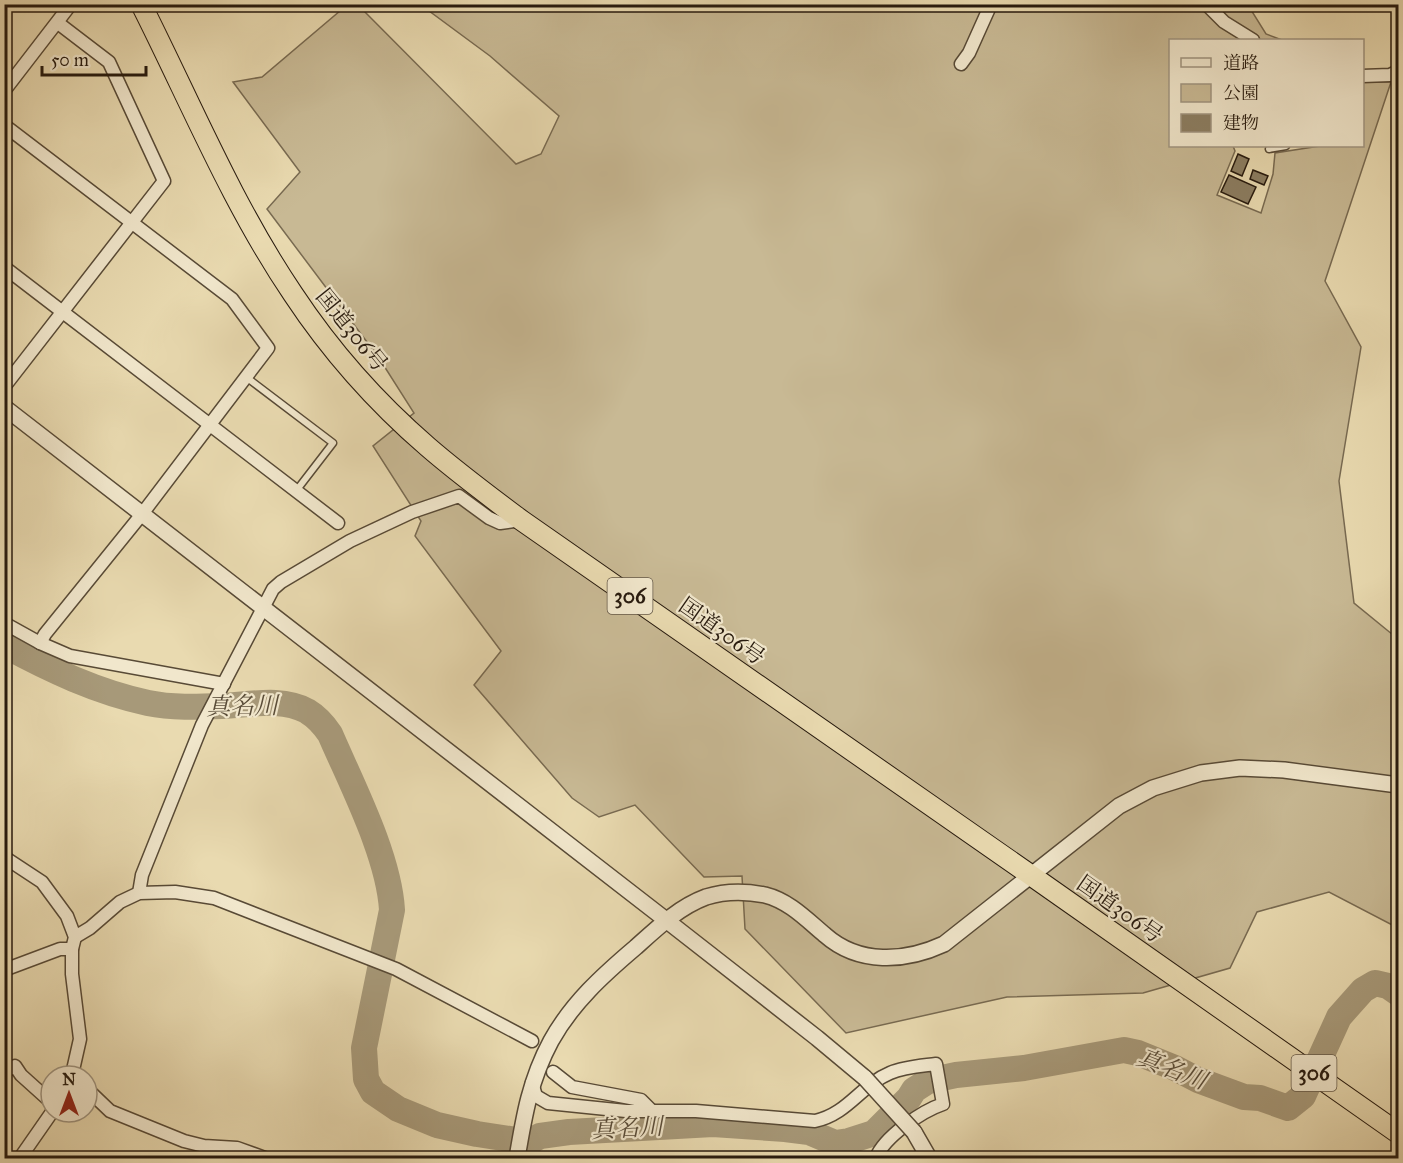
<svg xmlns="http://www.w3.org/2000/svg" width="1403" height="1163" viewBox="0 0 1403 1163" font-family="'IM FELL Great Primer','Noto Serif JP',serif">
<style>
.green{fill:#c8b994;stroke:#786a51;stroke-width:1.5}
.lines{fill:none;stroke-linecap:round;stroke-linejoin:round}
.river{stroke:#a79979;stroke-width:26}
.building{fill:#8c7e62;stroke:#271a0e;stroke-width:1.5}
.service-casing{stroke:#584a36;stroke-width:9}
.minor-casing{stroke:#584a36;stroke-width:15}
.tertiary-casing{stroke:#584a36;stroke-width:18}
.trunk-casing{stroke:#271a0e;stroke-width:22}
.service{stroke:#f1e7cc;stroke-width:6}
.minor{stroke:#f1e7cc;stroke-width:12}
.tertiary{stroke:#f1e7cc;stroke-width:15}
.trunk{stroke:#e9dab0;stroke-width:20}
.tertiary-bridge-casing{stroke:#584a36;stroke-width:18;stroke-linecap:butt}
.tertiary-bridge{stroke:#f1e7cc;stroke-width:15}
.labels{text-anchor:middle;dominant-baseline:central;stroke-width:4.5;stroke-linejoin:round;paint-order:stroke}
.shield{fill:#f1e7cc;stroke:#645847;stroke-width:1.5}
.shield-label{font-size:21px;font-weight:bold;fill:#271a0e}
.street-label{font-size:22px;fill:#271a0e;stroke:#f1e7cc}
.water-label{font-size:24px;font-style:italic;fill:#5a4d39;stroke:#f1e7cc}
</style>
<rect width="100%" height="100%" fill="#e9dab0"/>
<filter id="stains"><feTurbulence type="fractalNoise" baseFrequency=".00333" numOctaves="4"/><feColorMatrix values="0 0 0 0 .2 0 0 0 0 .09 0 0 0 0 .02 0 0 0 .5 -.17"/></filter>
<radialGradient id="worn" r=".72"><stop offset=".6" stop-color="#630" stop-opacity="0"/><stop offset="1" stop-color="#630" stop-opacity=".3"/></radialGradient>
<path class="green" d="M347 5H358L516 164 541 154 559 116 490 56 421 5H1248L1266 34 1282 40H1170V146H1233L1235 151 1217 195 1261 213 1273 174 1275 153 1320 146H1362L1363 82H1391L1325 281 1361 347 1339 481 1354 603 1398 639V928L1329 892 1257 912 1230 968 1143 993 1007 997 846 1033 745 929 742 876 704 877 635 805 599 817 572 798 474 685 501 651 415 536 421 521 373 446 414 413 379 358 267 209 300 172 233 82 262 77Z"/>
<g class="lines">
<path class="river" d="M4 645C50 670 97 692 148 703 172 708 197 707 222 706 249 705 282 697 307 711 317 717 324 725 330 734 352 785 389 856 392 910L364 1048 366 1079 373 1092 398 1109 437 1125 477 1134 529 1142 540 1136 569 1132 713 1124 785 1129 809 1132 835 1143 849 1141 874 1133 909 1098 914 1090 928 1081 956 1075 1024 1068 1124 1050 1138 1053 1175 1068 1198 1080 1244 1097 1260 1098 1288 1108 1303 1096 1339 1017 1363 990 1375 983 1388 986 1398 993"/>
</g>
<g class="building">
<path d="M1238 154 1249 159 1242 176 1231 171Z"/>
<path d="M1253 170 1268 176 1264 185 1250 179Z"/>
<path d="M1229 175 1256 187 1248 204 1221 192Z"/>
</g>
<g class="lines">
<defs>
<g id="service">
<path d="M1269 149 1286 146"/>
<path d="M246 377 333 443 296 491"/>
</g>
<g id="minor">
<path d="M1206 4 1224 22 1253 40"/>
<path d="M961 64 969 53 991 4"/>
<path d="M1362 76 1390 75 1398 71"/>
<path d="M4 91 71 4"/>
<path d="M4 125 232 299 268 348 142 514 45 634 40 643"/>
<path d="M4 267 338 523"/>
<path d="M4 387 164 181 109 62 58 23"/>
<path d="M4 623 40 643 70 656 224 684"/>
<path d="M4 857 42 882 67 916 75 937 72 949V974L80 1039 73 1070 75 1076"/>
<path d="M139 893 142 875 202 725 273 589 281 582 350 541 412 512 459 496 489 518 500 523 521 520"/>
<path d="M75 937 90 928 120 902 139 893 175 892 214 898 396 969 532 1041"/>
<path d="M4 970 60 949H72"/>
<path d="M4 1072 15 1066 21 1075 51 1102"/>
<path d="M553 1072 572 1087 641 1100 652 1111"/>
<path d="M532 1083 536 1096 548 1103 626 1111H696L815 1121C848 1114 861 1085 890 1073 904 1067 921 1066 936 1064L943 1104C922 1111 884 1137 876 1158"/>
<path d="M87 1089 110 1111 184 1141 204 1146 237 1148 265 1158"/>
<path d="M20 1158 52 1112"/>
</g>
<g id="tertiary">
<path d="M4 407 666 920 817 1038 865 1078"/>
<path d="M914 1132 929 1158"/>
<path d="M517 1158C524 1116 530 1080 551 1041 572 1003 603 975 636 947 657 928 679 907 706 897 725 891 745 891 765 895 789 901 806 919 825 935 859 965 905 962 944 944L1119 806 1153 788 1201 773 1240 768 1284 770 1398 785"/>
</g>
<path id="trunk" d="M141 4C190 101 232 204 293 294 330 350 377 403 428 447 458 473 489 496 521 520 813 724 1107 927 1398 1133"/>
</defs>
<use href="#service" class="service-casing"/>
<use href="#minor" class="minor-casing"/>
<use href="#tertiary" class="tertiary-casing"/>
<use href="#trunk" class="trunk-casing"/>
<use href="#service" class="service"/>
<use href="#minor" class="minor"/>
<use href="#tertiary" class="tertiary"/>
<use href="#trunk" class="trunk"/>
<defs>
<path id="tertiary-bridge" d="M865 1078 914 1132"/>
</defs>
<use href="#tertiary-bridge" class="tertiary-bridge-casing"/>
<use href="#tertiary-bridge" class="tertiary-bridge"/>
</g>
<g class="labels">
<g class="shield">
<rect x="607.5" y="578" width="45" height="36" rx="4.5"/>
<rect x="1291.5" y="1055" width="45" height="36" rx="4.5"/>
</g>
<g class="shield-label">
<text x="630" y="596">306</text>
<text x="1314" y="1073">306</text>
</g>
<g class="street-label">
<text transform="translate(352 330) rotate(51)">国道306号</text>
<text transform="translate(722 631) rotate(35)">国道306号</text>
<text transform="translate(1120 909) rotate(35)">国道306号</text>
</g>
<g class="water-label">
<text transform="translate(242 706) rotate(-1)">真名川</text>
<text transform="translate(1172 1069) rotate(21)">真名川</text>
<text transform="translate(627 1128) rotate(-3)">真名川</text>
</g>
</g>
<rect width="1403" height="1163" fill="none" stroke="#e9dab0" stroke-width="24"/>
<rect x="6" y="6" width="1391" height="1151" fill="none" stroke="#271a0e" stroke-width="3"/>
<rect x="12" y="12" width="1379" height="1139" fill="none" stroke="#271a0e" stroke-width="1.5"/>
<rect x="1169" y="39" width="195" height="108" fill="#f1e7cc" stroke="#a09580" stroke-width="1.5"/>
<rect x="1181" y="58" width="30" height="9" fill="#f1e7cc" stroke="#a09580" stroke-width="1.5"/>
<text x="1223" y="69" font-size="18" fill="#271a0e">道路</text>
<rect x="1181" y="84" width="30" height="18" fill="#c8b994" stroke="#a09580" stroke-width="1.5"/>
<text x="1223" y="99" font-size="18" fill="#271a0e">公園</text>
<rect x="1181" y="114" width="30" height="18" fill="#8c7e62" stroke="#a09580" stroke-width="1.5"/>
<text x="1223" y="129" font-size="18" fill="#271a0e">建物</text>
<g transform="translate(69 1094)"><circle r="28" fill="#f1e7cc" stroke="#a09580" stroke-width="1.5"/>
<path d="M0-4.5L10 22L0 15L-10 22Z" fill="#8f2418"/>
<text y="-9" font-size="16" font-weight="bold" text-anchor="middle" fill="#271a0e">N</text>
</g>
<path d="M42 66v9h104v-9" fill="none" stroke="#271a0e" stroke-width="3"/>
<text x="51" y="66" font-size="18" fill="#271a0e" stroke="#f1e7cc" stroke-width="4.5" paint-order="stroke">50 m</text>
<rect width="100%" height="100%" filter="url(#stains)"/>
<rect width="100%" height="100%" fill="url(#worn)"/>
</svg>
